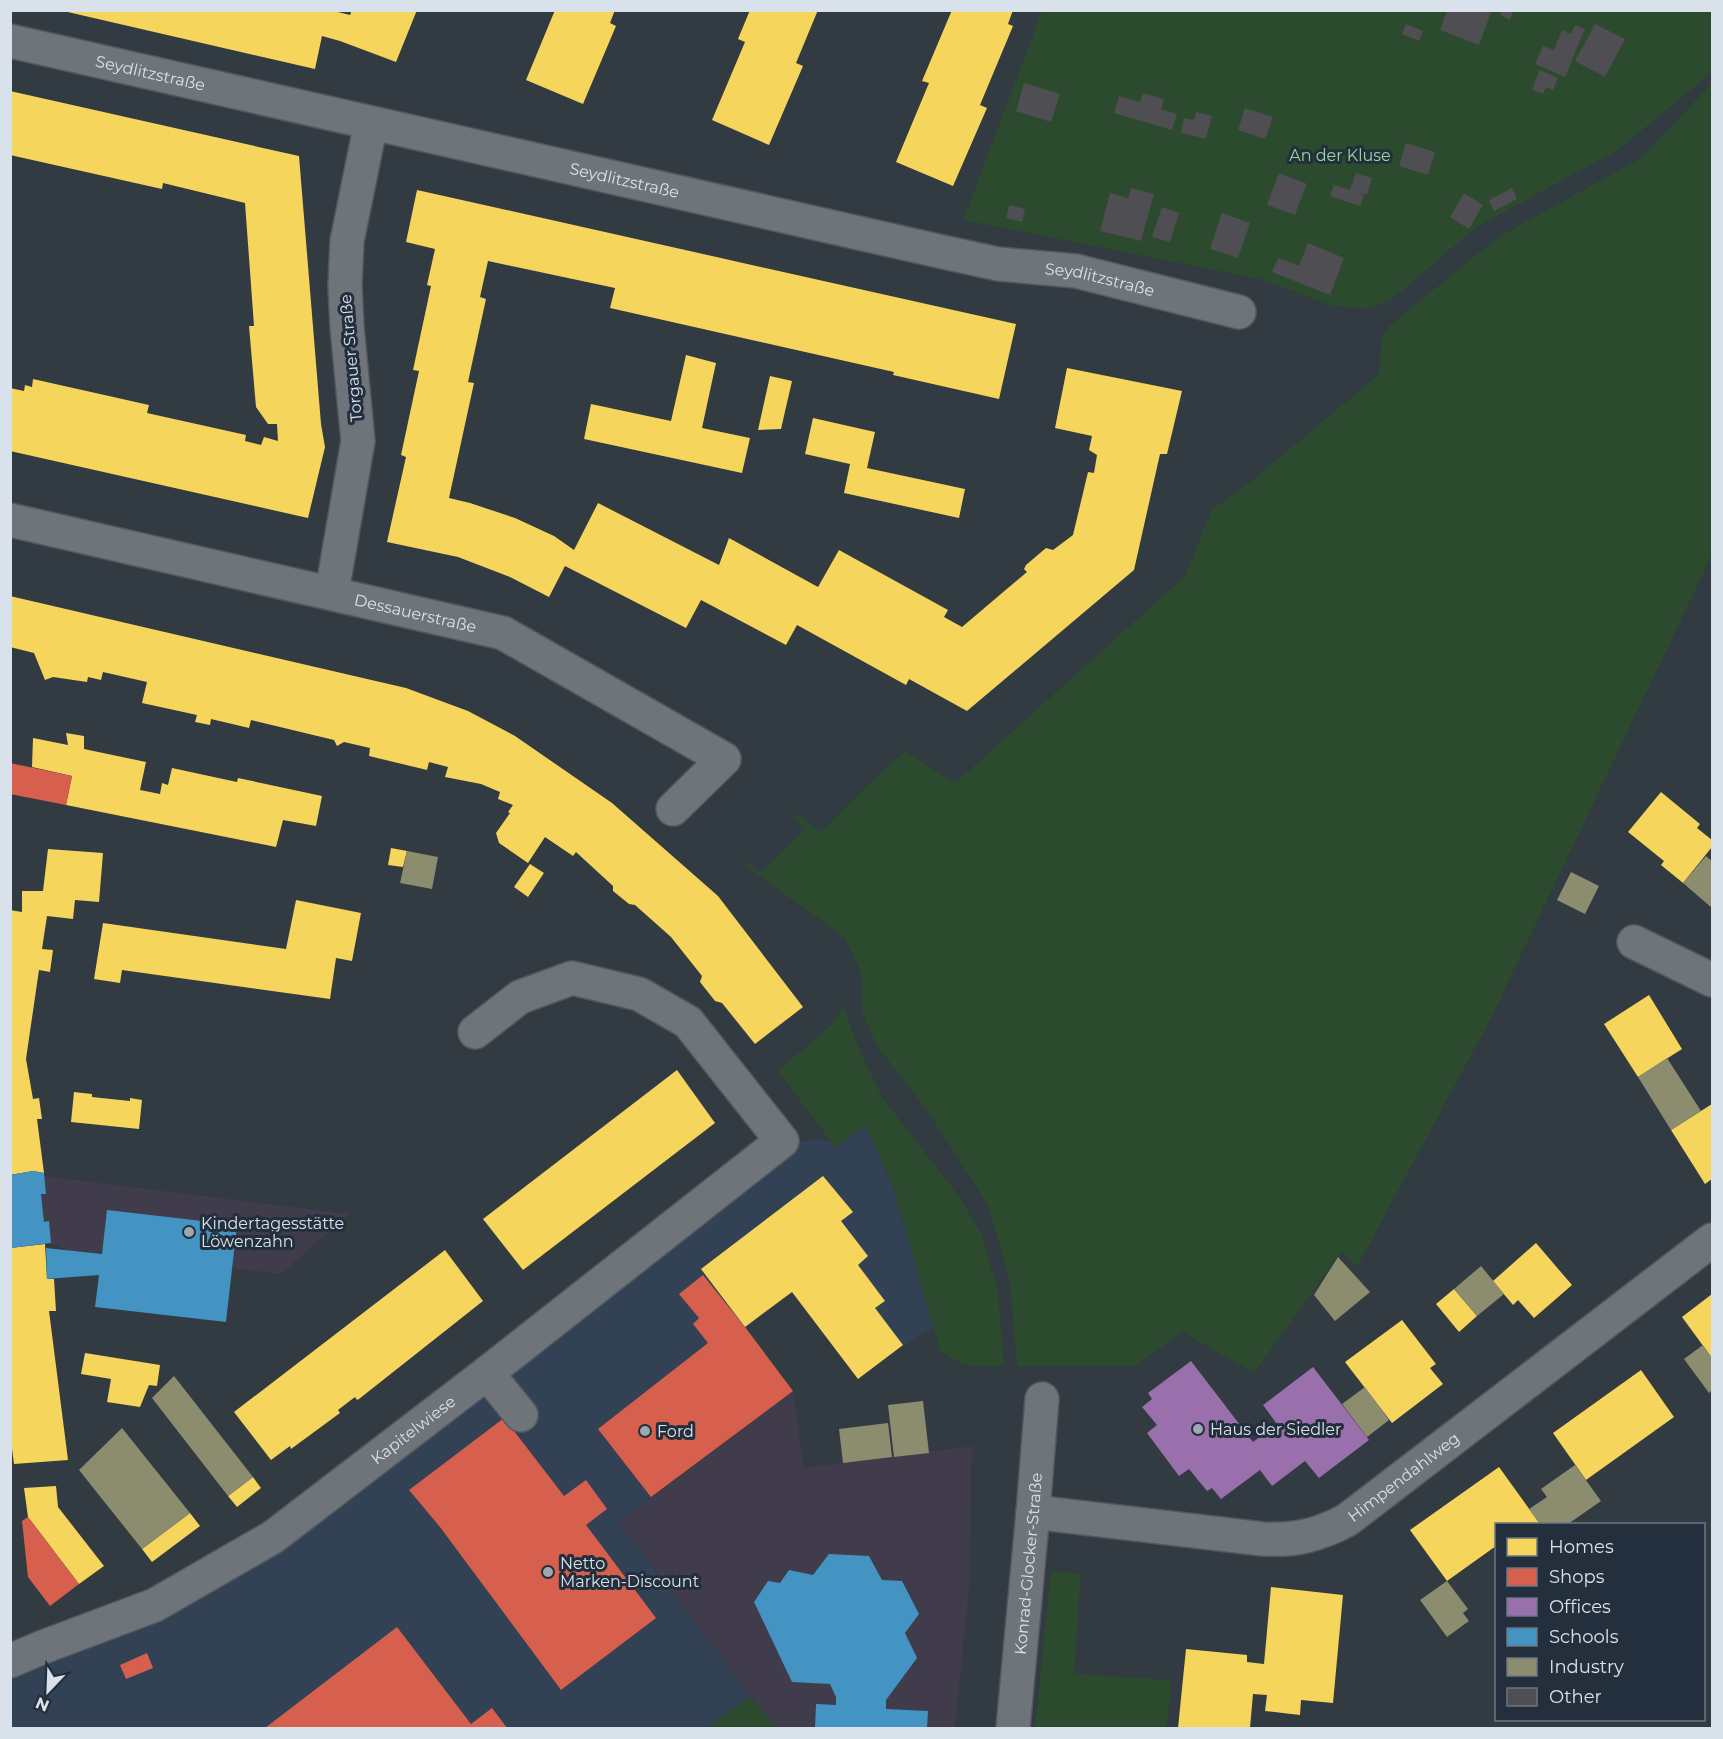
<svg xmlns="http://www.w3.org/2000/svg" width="1723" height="1739" viewBox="0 0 1723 1739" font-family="Montserrat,sans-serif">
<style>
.built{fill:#324254}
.education{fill:#403c4c}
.green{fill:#2c4a2d}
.homes{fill:#f6d55c}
.shops{fill:#d6604d}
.offices{fill:#9970ab}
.schools{fill:#4393c3}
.industry{fill:#8c8c6e}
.building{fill:#4f4e52}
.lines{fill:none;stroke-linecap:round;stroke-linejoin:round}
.minor-casing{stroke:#51575f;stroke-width:36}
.minor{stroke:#6e747a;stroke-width:33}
.poi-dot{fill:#9fa7b0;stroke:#232f3d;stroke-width:2}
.labels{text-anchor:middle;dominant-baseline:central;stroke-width:6;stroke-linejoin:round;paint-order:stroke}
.street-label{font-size:16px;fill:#d9e1eb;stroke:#232f3d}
.park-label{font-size:16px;fill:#98d796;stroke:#232f3d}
.poi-label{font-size:16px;fill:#d9e1eb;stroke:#232f3d;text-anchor:start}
</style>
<rect width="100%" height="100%" fill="#323a42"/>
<path class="built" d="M866 1125 894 1191 934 1328 903 1345 858 1379 792 1293 746 1328 793 1391 651 1497 619 1522 751 1696 707 1728H11V1671L151 1617 793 1143 815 1139 830 1141 835 1147Z"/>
<g class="education">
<path d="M44 1176 349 1214 281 1274 102 1253 68 1251 51 1243 49 1221 44 1222 41 1194H46Z"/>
<path d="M793 1391 804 1468 972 1446 969 1590 955 1728H776L619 1522Z"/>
</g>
<g class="green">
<path d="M1042 11H1712V72L1618 150 1477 227 1391 300 1367 309 1333 306 1264 280 963 220Z"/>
<path d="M1712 83V555L1490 1020 1357 1267 1341 1252 1254 1373 1182 1332 1135 1366H1017L1010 1282 988 1205 924 1106 876 1045 862 1011V976L845 938 746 866 749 863 760 873 805 829 794 818 798 814 821 832 859 793 905 751 955 783 1185 576 1211 510 1244 487 1379 374 1382 337 1391 324 1500 236 1641 158Z"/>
<path d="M843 1007 860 1051 882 1097 961 1199 982 1236 998 1291 1004 1366 980 1367 960 1363 940 1351 894 1190 866 1125 835 1147 778 1071 831 1025Z"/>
<path d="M1051 1571 1081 1574 1074 1674 1171 1680 1167 1728H1035Z"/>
<path d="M751 1696 776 1728H707Z"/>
</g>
<g class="homes">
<path d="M59 10H330L350 15 352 10H417L396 62 340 41 322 36 315 69Z"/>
<path d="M555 10H615L610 23 616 26 583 104 526 80Z"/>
<path d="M750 10H818L796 63 803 66 769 145 712 120 745 42 738 39Z"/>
<path d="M952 10H1013L1008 24 1013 26 980 105 987 108 953 186 896 162 929 83 922 81Z"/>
<path d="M10 91 299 156 321 424 325 447 308 518 10 451V388L24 391 25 385 32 387 33 379 149 405 147 413 246 435 245 441 261 445 264 437 278 441 277 424H268L256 407 249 326H254L245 203 163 183 162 189 10 155Z"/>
<path d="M417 190 1016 324 999 399 893 375 894 372 610 308 615 288 488 261 480 297 486 299 468 382 474 383 449 498 470 503 515 518 554 536 574 550 598 503 719 565 729 538 818 587 839 550 948 610 944 617 962 627 1027 572 1024 569 1026 565 1046 548 1053 550 1073 535 1088 472 1094 473 1097 455 1089 450 1092 436 1055 428 1067 368 1182 391 1167 454H1160L1134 570 967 711 909 679 906 685 797 625 786 645 701 600 686 628 565 566 549 597 510 577 458 557 387 542 406 457 401 455 419 371 413 370 431 286 427 285 435 249 406 242Z"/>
<path d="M686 355 716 363 702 428 750 438 742 473 584 439 591 404 671 421Z"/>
<path d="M770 376 792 381 781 429 758 430Z"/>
<path d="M813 418 875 432 867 468 965 489 959 518 844 493 850 464 805 454Z"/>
<path d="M10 596 406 688 468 711 515 736 612 803 718 896 803 1007 755 1044 722 1003 715 1001 700 982 702 976 671 937 635 905 629 904 613 891V886L576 852 573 856 545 837 528 863 499 843 496 833 510 813 508 812 513 805 498 799 500 792 481 784 445 777 448 767 429 762 427 770 369 756 370 748 344 742 337 746 334 740 251 720 249 728 211 719 210 725 195 722 197 715 142 703 147 682 103 672 101 680 88 677 87 682 53 677 45 680 34 653 10 647Z"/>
<path d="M66 733 84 736V749L146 762 140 790 160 794 162 783 168 785 172 768 237 782 238 778 322 796 316 826 283 820 276 847 66 805 72 776 32 767 33 738 68 745Z"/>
<path d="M1661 792 1700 824 1697 828 1712 840V847L1683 883 1661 865 1664 861 1628 832Z"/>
<path d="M391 848 407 851 403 867 388 865Z"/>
<path d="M48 849 103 853 99 902 75 900 73 919 47 916 42 949 53 950 50 972 39 970 26 1059 33 1099 39 1098 42 1119H37L44 1173 33 1171 10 1175V910L22 912V891H43Z"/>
<path d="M530 864 544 873 528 897 514 887Z"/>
<path d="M296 900 361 913 352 961 336 958 330 999 122 970 120 983 94 979 103 923 286 949Z"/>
<path d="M1649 995 1682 1049 1638 1077 1604 1024Z"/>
<path d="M677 1070 715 1123 523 1270 483 1219Z"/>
<path d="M74 1092 92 1094V1097L130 1101V1098L142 1100 139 1129 71 1122Z"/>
<path d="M1712 1104V1179L1705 1184 1671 1130Z"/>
<path d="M823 1176 853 1212 841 1221 868 1256 858 1265 885 1301 875 1308 903 1345 858 1379 792 1292 745 1327 701 1269Z"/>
<path d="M1536 1243 1572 1285 1534 1318 1518 1300 1513 1305 1493 1281Z"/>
<path d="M45 1244 47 1279H54L56 1311H49L68 1460 14 1464 10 1434V1248Z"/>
<path d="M445 1250 483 1301 359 1399 357 1400 355 1397 338 1410 340 1413 291 1449 290 1446 271 1460 234 1412Z"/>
<path d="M1454 1289 1477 1316 1459 1332 1436 1304Z"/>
<path d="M1712 1294V1358L1682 1317Z"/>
<path d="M1402 1320 1436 1364 1430 1368 1443 1384 1392 1423 1345 1362Z"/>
<path d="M85 1353 160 1365 157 1386 149 1385 140 1407 107 1402 111 1379 81 1374Z"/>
<path d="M1641 1370 1674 1417 1586 1480 1553 1433Z"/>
<path d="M1499 1467 1540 1524H1497L1496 1546 1447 1581 1410 1530Z"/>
<path d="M253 1477 261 1488 237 1507 228 1496Z"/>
<path d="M56 1486 58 1507 104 1566 79 1584 28 1517 24 1488Z"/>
<path d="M190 1513 200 1526 152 1562 142 1549Z"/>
<path d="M1271 1587 1343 1595 1333 1703 1301 1700 1300 1715 1265 1711 1267 1695 1253 1694 1250 1728H1178L1186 1649 1247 1655V1662L1264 1664Z"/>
</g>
<g class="shops">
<path d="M10 763 72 776 66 805 10 794Z"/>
<path d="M703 1275 745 1327 793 1391 651 1497 598 1429 708 1343 693 1324 699 1318 679 1294Z"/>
<path d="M504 1418 564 1496 586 1480 607 1509 586 1525 656 1618 561 1690 440 1527 409 1490Z"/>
<path d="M28 1517 79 1584 50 1606 28 1577 22 1521Z"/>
<path d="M397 1627 471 1724 492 1708 507 1728H265Z"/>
<path d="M147 1653 153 1668 126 1679 120 1665Z"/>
</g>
<path class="offices" d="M1191 1361 1253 1442 1277 1424 1263 1405 1313 1367 1369 1440 1319 1478 1305 1461 1272 1486 1260 1470 1221 1499 1212 1488 1207 1491 1189 1469 1179 1476 1147 1433 1157 1425 1142 1407 1152 1399 1148 1393Z"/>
<g class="schools">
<path d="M33 1171 44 1173 46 1194H41L44 1222 49 1221 51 1243 10 1248V1175Z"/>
<path d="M107 1210 237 1225 226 1322 95 1307 99 1275 47 1279 46 1248 102 1254Z"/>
<path d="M829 1554 869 1556 882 1580 902 1581 919 1614 905 1633 917 1658 886 1700V1709L928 1711 927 1728H815L816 1704 836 1705V1697L830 1684 792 1682 754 1602 768 1581 780 1583 789 1570 813 1575Z"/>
</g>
<g class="industry">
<path d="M407 851 438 857 432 889 400 883Z"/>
<path d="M1706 856 1712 861V908L1683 883Z"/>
<path d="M1571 872 1599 886 1585 914 1557 900Z"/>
<path d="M1667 1058 1701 1111 1671 1130 1638 1077Z"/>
<path d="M1338 1257 1370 1292 1335 1321 1314 1295Z"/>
<path d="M1481 1266 1504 1294 1477 1316 1454 1289Z"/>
<path d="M1703 1345 1712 1358V1390L1709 1393 1684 1359Z"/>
<path d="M174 1376 253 1477 228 1496 152 1398Z"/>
<path d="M1365 1387 1389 1420 1367 1437 1342 1404Z"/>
<path d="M923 1401 929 1453 894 1457 888 1405Z"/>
<path d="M888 1423 892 1457 843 1463 839 1429Z"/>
<path d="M122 1428 190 1513 142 1549 79 1470Z"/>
<path d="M1575 1465 1601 1501 1568 1524H1540L1529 1509 1547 1497 1541 1489Z"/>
<path d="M1447 1581 1468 1609 1463 1613 1469 1621 1447 1637 1420 1600Z"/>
</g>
<g class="building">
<path d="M1447 10H1492L1479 45 1440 30Z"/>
<path d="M1502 10H1514L1510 20 1500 15Z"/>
<path d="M1406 24 1423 31 1419 41 1402 34Z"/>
<path d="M1595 24 1625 39 1605 77 1575 61Z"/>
<path d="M1575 25 1585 29 1565 77 1535 64 1543 46 1554 50 1562 30 1571 34Z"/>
<path d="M1540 70 1558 78 1553 90 1546 87 1543 94 1532 89Z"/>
<path d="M1024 83 1060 94 1051 122 1016 111Z"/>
<path d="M1143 93 1164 99 1161 109 1177 114 1172 130 1114 113 1119 96 1140 102Z"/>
<path d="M1245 108 1273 117 1265 139 1238 130Z"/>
<path d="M1196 112 1212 116 1206 139 1181 133 1184 118 1194 120Z"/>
<path d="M1406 143 1435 152 1428 175 1399 166Z"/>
<path d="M1279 173 1307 184 1295 215 1267 205Z"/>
<path d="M1356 173 1372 178 1367 195 1357 192 1364 195 1360 206 1330 196 1334 185 1350 190Z"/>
<path d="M1131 188 1154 194 1141 241 1100 231 1110 193 1128 198Z"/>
<path d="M1512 188 1517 199 1494 211 1489 200Z"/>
<path d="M1464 193 1483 205 1469 229 1450 217Z"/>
<path d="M1009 205 1025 209 1022 222 1006 218Z"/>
<path d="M1162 207 1179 213 1170 242 1152 237Z"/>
<path d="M1222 213 1250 223 1238 258 1210 249Z"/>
<path d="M1308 243 1344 258 1330 295 1272 272 1278 258 1299 266Z"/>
</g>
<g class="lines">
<defs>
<g id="minor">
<path id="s1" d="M10 41 934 250 998 264 1076 271 1239 312"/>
<path id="s2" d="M10 520 503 633 724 759 673 809"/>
<path d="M332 592 358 441 347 327 345 285 347 241 371 123"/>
<path d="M1634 942 1712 980"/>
<path d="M487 1373 521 1415"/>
<path id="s3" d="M1033 1512 1263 1539C1295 1541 1319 1535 1347 1520L1712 1240"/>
<path id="s4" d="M10 1661 43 1647 155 1605 273 1537 487 1373 782 1141 688 1022 639 994 572 978 520 997 475 1032"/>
<path id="s5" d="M1013 1728 1033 1512 1042 1399"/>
</g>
</defs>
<use href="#minor" class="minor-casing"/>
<use href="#minor" class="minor"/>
</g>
<g class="poi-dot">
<circle cx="189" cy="1232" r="6"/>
<circle cx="1198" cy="1429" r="6"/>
<circle cx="645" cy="1431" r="6"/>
<circle cx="548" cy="1572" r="6"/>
</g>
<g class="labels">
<g class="street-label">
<text stroke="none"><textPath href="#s1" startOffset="144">Seydlitzstraße</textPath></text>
<text stroke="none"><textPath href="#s1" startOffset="630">Seydlitzstraße</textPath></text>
<text stroke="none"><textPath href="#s1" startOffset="1116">Seydlitzstraße</textPath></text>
<text transform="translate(351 358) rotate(-95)">Torgauer Straße</text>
<text stroke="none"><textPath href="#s2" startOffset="416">Dessauerstraße</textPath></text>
<text stroke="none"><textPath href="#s4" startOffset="468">Kapitelwiese</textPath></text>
<text stroke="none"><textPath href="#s3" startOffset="390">Himpendahlweg</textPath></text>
<text stroke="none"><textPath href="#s5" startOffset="165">Konrad-Glocker-Straße</textPath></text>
</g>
<g class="park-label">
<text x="1340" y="155">An der Kluse</text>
</g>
<g class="poi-label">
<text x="201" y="1223">Kindertagesstätte<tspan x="201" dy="18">Löwenzahn</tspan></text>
<text x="1210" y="1429">Haus der Siedler</text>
<text x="657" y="1431">Ford</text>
<text x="560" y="1563">Netto<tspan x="560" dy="18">Marken-Discount</tspan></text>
</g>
</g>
<rect width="1723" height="1739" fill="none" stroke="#d9e1eb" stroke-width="24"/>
<rect x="1495" y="1523" width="210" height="198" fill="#232f3d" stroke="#6c7683" stroke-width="1.5"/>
<rect x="1507" y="1538" width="30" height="18" fill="#f6d55c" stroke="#6c7683" stroke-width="1.5"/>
<text x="1549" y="1553" font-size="18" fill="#d9e1eb">Homes</text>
<rect x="1507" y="1568" width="30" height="18" fill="#d6604d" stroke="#6c7683" stroke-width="1.5"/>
<text x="1549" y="1583" font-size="18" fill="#d9e1eb">Shops</text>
<rect x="1507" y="1598" width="30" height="18" fill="#9970ab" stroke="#6c7683" stroke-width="1.5"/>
<text x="1549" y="1613" font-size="18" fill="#d9e1eb">Offices</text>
<rect x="1507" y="1628" width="30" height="18" fill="#4393c3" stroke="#6c7683" stroke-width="1.5"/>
<text x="1549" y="1643" font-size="18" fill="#d9e1eb">Schools</text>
<rect x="1507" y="1658" width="30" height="18" fill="#8c8c6e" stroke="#6c7683" stroke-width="1.5"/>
<text x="1549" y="1673" font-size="18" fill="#d9e1eb">Industry</text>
<rect x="1507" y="1688" width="30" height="18" fill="#4f4e52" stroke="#6c7683" stroke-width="1.5"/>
<text x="1549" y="1703" font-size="18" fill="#d9e1eb">Other</text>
<g transform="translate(48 1691) rotate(203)" stroke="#232f3d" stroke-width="4.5" paint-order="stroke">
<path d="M0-4.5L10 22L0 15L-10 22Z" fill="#d9e1eb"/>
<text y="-9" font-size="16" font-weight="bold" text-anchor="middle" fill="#d9e1eb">N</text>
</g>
</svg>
